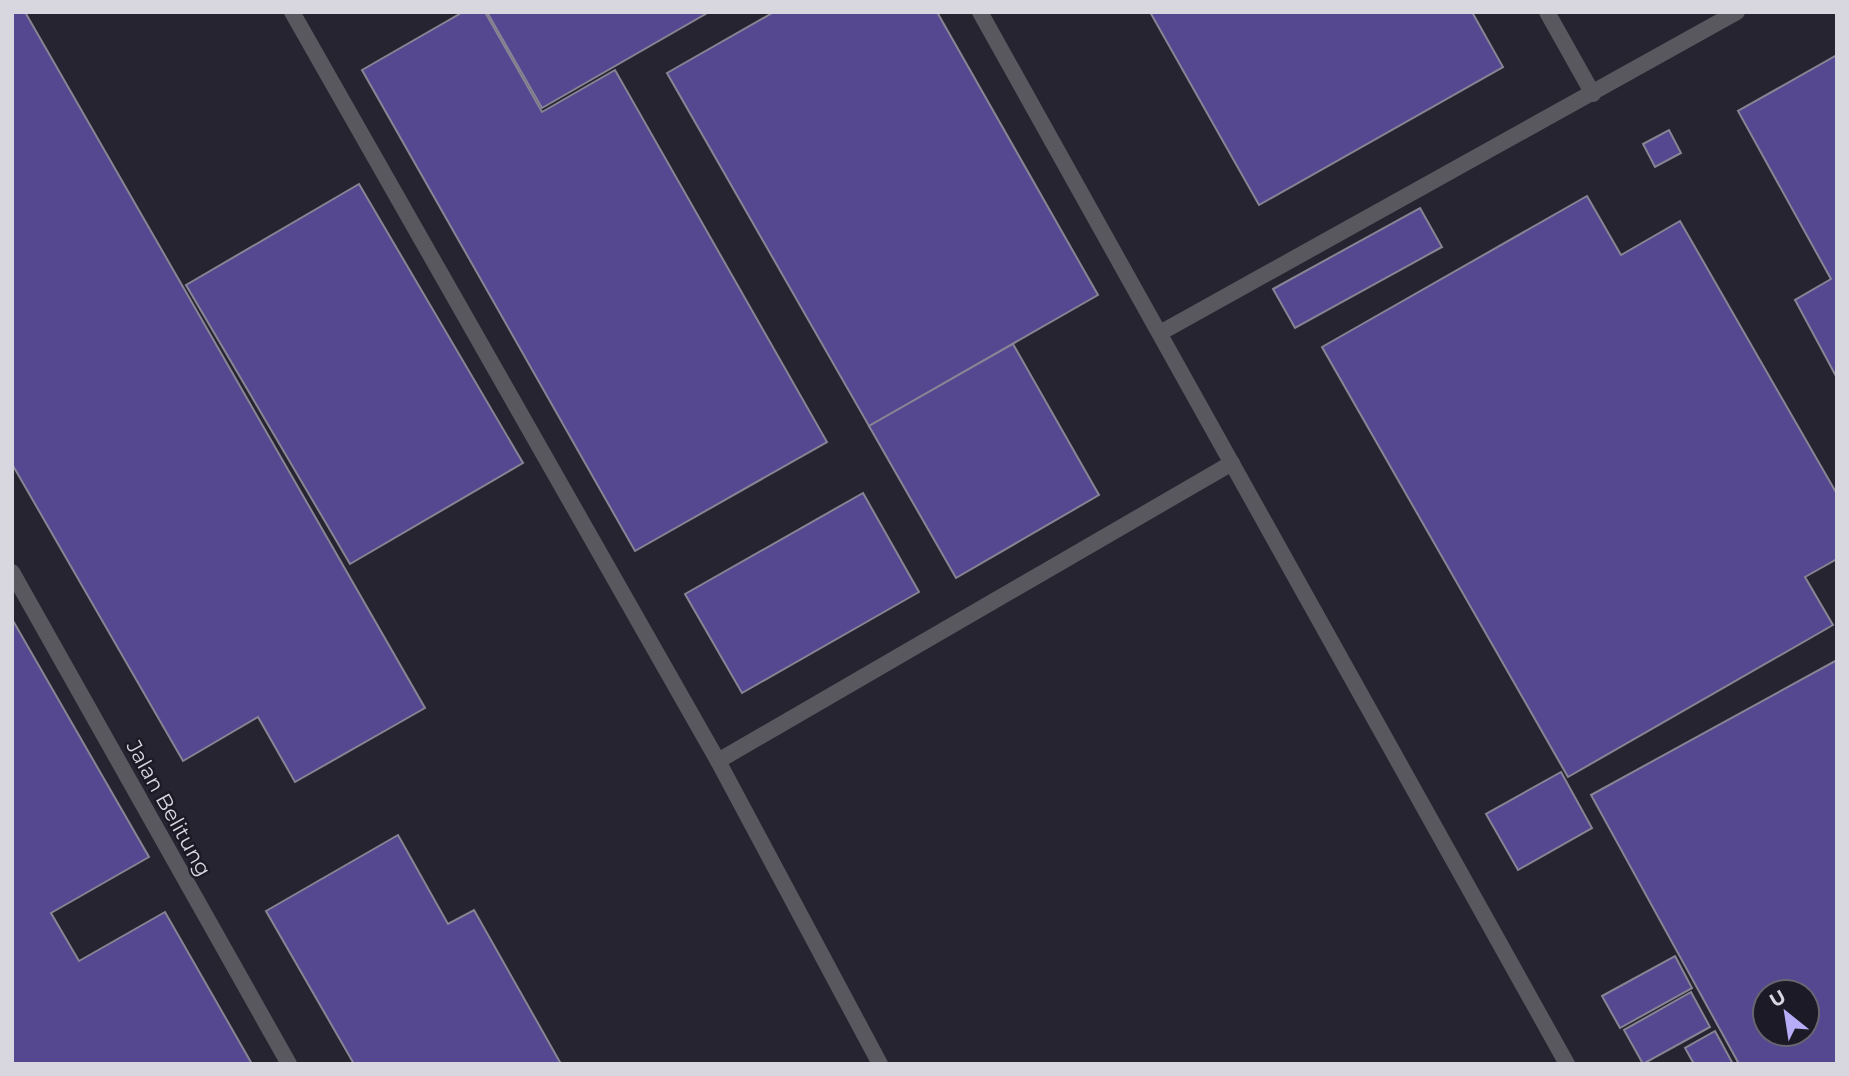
<svg xmlns="http://www.w3.org/2000/svg" width="1849" height="1076" viewBox="0 0 1849 1076" font-family="Montserrat,sans-serif">
<style>
.building{fill:#554790;stroke:#878594;stroke-width:2;fill-rule:evenodd}
.lines{fill:none;stroke-linecap:round;stroke-linejoin:round}
.service{stroke:#59585e;stroke-width:16}
.labels{text-anchor:middle;dominant-baseline:central;stroke-width:5;stroke-linejoin:round;paint-order:stroke}
.street-label{font-size:21px;fill:#d8d7df;stroke:#1c1a26}
</style>
<rect width="100%" height="100%" fill="#252430"/>
<g class="building">
<path d="M12 12H25L425 708 295 782 258 717 183 761 12 464Z"/>
<path d="M463 12H485L542 112 615 70 827 442 635 551 362 70Z"/>
<path d="M487 12H709L542 108Z"/>
<path d="M774 12H937L1098 295 869 426 667 73Z"/>
<path d="M1150 12H1472L1503 67 1259 205Z"/>
<path d="M1837 55V378L1795 300 1831 279 1738 111Z"/>
<path d="M1669 130 1681 153 1655 167 1643 144Z"/>
<path d="M359 184 523 463 350 564 186 285Z"/>
<path d="M1587 196 1621 255 1680 221 1837 494V559L1805 577 1833 625 1568 777 1322 347Z"/>
<path d="M1420 208 1442 247 1295 328 1273 289Z"/>
<path d="M1013 344 1099 495 956 578 869 426Z"/>
<path d="M863 493 919 592 742 693 685 594Z"/>
<path d="M12 619 149 857 51 913 79 961 165 912 252 1064H12Z"/>
<path d="M1837 660V1064H1739L1591 795ZM1765 992H1807V1034H1765Z"/>
<path d="M1561 772 1592 828 1518 870 1486 814Z"/>
<path d="M398 835 448 924 474 910 561 1064H354L266 911Z"/>
<path d="M1675 956 1692 988 1620 1028 1602 996Z"/>
<path d="M1691 992 1710 1027 1643 1064 1624 1030Z"/>
<path d="M1715 1031 1733 1064H1694L1685 1048Z"/>
</g>
<g class="lines">
<g class="service">
<path d="M292 12 718 761 880 1064"/>
<path d="M980 12 1567 1064"/>
<path d="M1547 12 1593 94"/>
<path d="M1160 333 1737 12"/>
<path d="M12 572 289 1064"/>
<path d="M718 761 1232 463"/>
</g>
</g>
<g class="labels">
<g class="street-label">
<text transform="translate(169 808) rotate(61)">Jalan Belitung</text>
</g>
</g>
<rect width="1849" height="1076" fill="none" stroke="#d8d7df" stroke-width="28"/>
<g transform="translate(1786 1013) rotate(330)"><circle r="33" fill="#1c1a26" stroke="#676670" stroke-width="2"/>
<path d="M0-5L12 26L0 18L-12 26Z" fill="#b6acf8"/>
<text y="-10" font-size="19" font-weight="bold" text-anchor="middle" fill="#d8d7df">U</text>
</g>
</svg>
